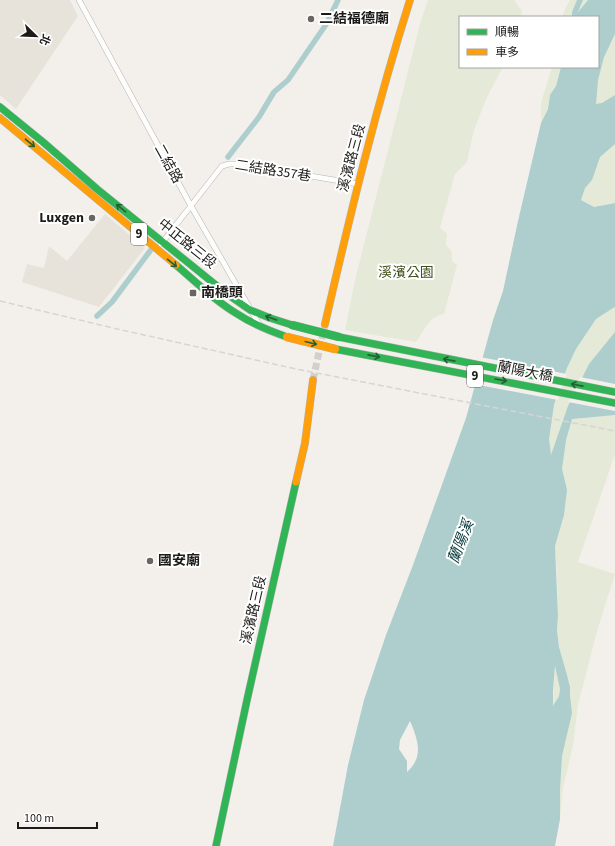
<svg xmlns="http://www.w3.org/2000/svg" width="615" height="846" viewBox="0 0 615 846" font-family="'Source Sans 3','Noto Sans TC',sans-serif">
<style>
.built{fill:#e8e3da}
.green{fill:#e4e9d8}
.water{fill:#adcecd;fill-rule:evenodd}
.pier{fill:#f3f0ec}
.lines{fill:none;stroke-linecap:round;stroke-linejoin:round}
.canal{stroke:#adcecd;stroke-width:5.5}
.secondary-tunnel{stroke:#d3d0cc;stroke-width:7;stroke-dasharray:7 3.5;stroke-linecap:butt}
.street-casing{stroke:#b6b4b1;stroke-width:6}
.fast-casing{stroke:#b6b4b1;stroke-width:8}
.slow-casing{stroke:#b6b4b1;stroke-width:8}
.street{stroke:#fdfdfc;stroke-width:5}
.fast{stroke:#30b455;stroke-width:7}
.slow{stroke:#ff9f0a;stroke-width:7}
.rail{stroke:#d6d5d3;stroke-width:1.5;stroke-dasharray:6 3;stroke-linecap:butt}
.fast-bridge-casing{stroke:#b6b4b1;stroke-width:9;stroke-linecap:butt}
.slow-bridge-casing{stroke:#b6b4b1;stroke-width:9;stroke-linecap:butt}
.fast-bridge{stroke:#30b455;stroke-width:8}
.slow-bridge{stroke:#ff9f0a;stroke-width:8}
.oneway{stroke:#256033}
.poi-dot{fill:#676662;stroke:#fff;stroke-width:1.5}
.labels{text-anchor:middle;dominant-baseline:central;stroke-width:4;stroke-linejoin:round;paint-order:stroke}
.shield{fill:#fff;stroke:#605f5d;stroke-width:1}
.shield-label{font-size:13px;font-weight:bold;fill:#1c1b18}
.poi-label{font-size:14px;font-weight:bold;fill:#1c1b18;stroke:#fff;text-anchor:start}
.street-label{font-size:14px;fill:#1c1b18;stroke:#fff}
.park-label{font-size:14px;fill:#3d501a;stroke:#fff}
.water-label{font-size:15px;font-style:italic;fill:#083839;stroke:#fff}
</style>
<rect width="100%" height="100%" fill="#f3f0ec"/>
<g class="built">
<path d="M0 0H70L78 16 16 109 0 95Z"/>
<path d="M105 214 145 248 99 307 22 282 27 264 44 268 49 246 67 261Z"/>
</g>
<g class="green">
<path d="M428 0H514L522 11 521 17H460V67H503L487 97 474 130 467 162 455 174 440 228 447 234 446 245 452 252V261L457 265 444 314C429 316 424 331 416 342L345 330 356 276 421 20Z"/>
<path d="M570 0H588L575 17H562L565 9Z"/>
<path d="M615 34V124L584 144 598 67Z"/>
<path d="M552 67H561L556 86 550 95 548 109 541 123V103Z"/>
<path d="M615 136V203L594 207 581 200 588 177 597 157Z"/>
<path d="M615 297V454L578 562 615 574 597 631 578 705 573 745 563 788 560 819 554 791 568 705 570 687 567 675 559 647 557 630 558 616 557 572 545 433 567 368 576 349 595 320Z"/>
<path d="M555 664 560 689 559 696 553 707Z"/>
</g>
<path class="water" d="M577 0H583L578 12 588 0H615V34L604 57 598 80 596 104 602 103 615 95V144L600 157 592 180 585 188 581 200 594 207 615 203V307L613 308 596 319 576 349 567 368 554 405 549 439 551 455 568 406 589 364 615 332V415L572 419 566 440 562 469 567 490 564 515 555 546 558 616 557 630 559 647 567 675 570 687V696L572 713 562 756 560 789V819L555 846H333L348 765 364 700 386 635 413 565 466 418 493 320 503 291 518 221 541 123 548 109 550 95 556 86 561 67H598V17H572V12ZM555 666 560 689 559 696 553 706V691ZM410 721C415 733 422 749 415 762 413 766 410 769 407 772V761L399 749 400 740Z"/>
<g class="pier">
<path d="M480 357 567 374 558 400 473 384Z"/>
<path d="M580 377 615 384V411L568 402Z"/>
</g>
<g class="lines">
<g class="canal">
<path d="M228 157 259 117 274 92 288 80 327 23 338 0"/>
<path d="M97 316 112 302 150 251"/>
</g>
<path class="secondary-tunnel" d="M313 380 325 324"/>
<defs>
<g id="street">
<path d="M79 0 191 206 260 326"/>
<path d="M161 244 222 166 229 164H239L358 184"/>
</g>
<g id="fast">
<path d="M0 107 43 142 97 189 227 294 250 310 270 318 292 325"/>
<path d="M176 265C196 282 216 302 239 315 254 325 270 331 287 337"/>
<path d="M339 337 615 392"/>
<path d="M335 349 615 403"/>
<path d="M216 846 247 700 296 482"/>
</g>
<g id="slow">
<path d="M0 118 176 265"/>
<path d="M325 324C350 215 376 107 410 0"/>
<path d="M296 482 305 443 313 380"/>
</g>
</defs>
<use href="#street" class="street-casing"/>
<use href="#fast" class="fast-casing"/>
<use href="#slow" class="slow-casing"/>
<use href="#street" class="street"/>
<use href="#fast" class="fast"/>
<use href="#slow" class="slow"/>
<path class="rail" d="M0 301 113 328 296 369 615 431"/>
<defs>
<path id="fast-bridge" d="M292 325 339 337"/>
<path id="slow-bridge" d="M287 337 335 349"/>
</defs>
<use href="#fast-bridge" class="fast-bridge-casing"/>
<use href="#slow-bridge" class="slow-bridge-casing"/>
<use href="#fast-bridge" class="fast-bridge"/>
<use href="#slow-bridge" class="slow-bridge"/>
</g>
<defs><path id="oneway-shaft" d="M-6 0H5M1.5-3L5.5 0L1.5 3" fill="none" stroke-width="1.6" stroke-linecap="round" stroke-linejoin="round"/></defs>
<g class="oneway">
<use href="#oneway-shaft" transform="translate(30 143) rotate(40)"/>
<use href="#oneway-shaft" transform="translate(121 208) rotate(-141)"/>
<use href="#oneway-shaft" transform="translate(172 263) rotate(40)"/>
<use href="#oneway-shaft" transform="translate(271 318) rotate(-160)"/>
<use href="#oneway-shaft" transform="translate(311 343) rotate(14)"/>
<use href="#oneway-shaft" transform="translate(374 356) rotate(11)"/>
<use href="#oneway-shaft" transform="translate(449 360) rotate(-169)"/>
<use href="#oneway-shaft" transform="translate(501 380) rotate(10)"/>
<use href="#oneway-shaft" transform="translate(577 385) rotate(-169)"/>
</g>
<g class="poi-dot">
<circle cx="311" cy="19" r="4"/>
<circle cx="92" cy="218" r="4"/>
<rect x="189" y="289" width="8" height="8" rx="2"/>
<circle cx="150" cy="561" r="4"/>
</g>
<g class="labels">
<g class="shield">
<rect x="131" y="223" width="16" height="22" rx="3"/>
<rect x="467" y="365" width="16" height="22" rx="3"/>
</g>
<g class="shield-label">
<text x="139" y="234">9</text>
<text x="475" y="376">9</text>
</g>
<g class="poi-label">
<text x="319" y="19">二結福德廟</text>
<text x="84" y="218" text-anchor="end">Luxgen</text>
<text x="201" y="293">南橋頭</text>
<text x="158" y="561">國安廟</text>
</g>
<g class="street-label">
<text transform="translate(352 158) rotate(-75)">溪濱路三段</text>
<text transform="translate(168 164) rotate(61)">二結路</text>
<text transform="translate(273 171) rotate(9)">二結路357巷</text>
<text transform="translate(187 244) rotate(39)">中正路三段</text>
<text transform="translate(525 372) rotate(11)">蘭陽大橋</text>
<text transform="translate(254 610) rotate(-77)">溪濱路三段</text>
</g>
<g class="park-label">
<text x="406" y="273">溪濱公園</text>
</g>
<g class="water-label">
<text transform="translate(461 542) rotate(-69)">蘭陽溪</text>
</g>
</g>
<rect x="459" y="16" width="140" height="52" fill="#ffffff" stroke="#a4a4a3"/>
<rect x="467" y="29" width="20" height="6" fill="#30b455" stroke="#a4a4a3"/>
<text x="495" y="36" font-size="12" fill="#1c1b18">順暢</text>
<rect x="467" y="49" width="20" height="6" fill="#ff9f0a" stroke="#a4a4a3"/>
<text x="495" y="56" font-size="12" fill="#1c1b18">車多</text>
<g transform="translate(36 36) rotate(113)" stroke="#ffffff" stroke-width="3" paint-order="stroke">
<path d="M0-3L7 15L0 10L-7 15Z" fill="#1c1b18"/>
<text y="-6" font-size="11" font-weight="bold" text-anchor="middle" fill="#1c1b18">北</text>
</g>
<path d="M18 822v6h79v-6" fill="none" stroke="#1c1b18" stroke-width="2"/>
<text x="24" y="822" font-size="12" fill="#1c1b18" stroke="#ffffff" stroke-width="3" paint-order="stroke">100 m</text>
</svg>
